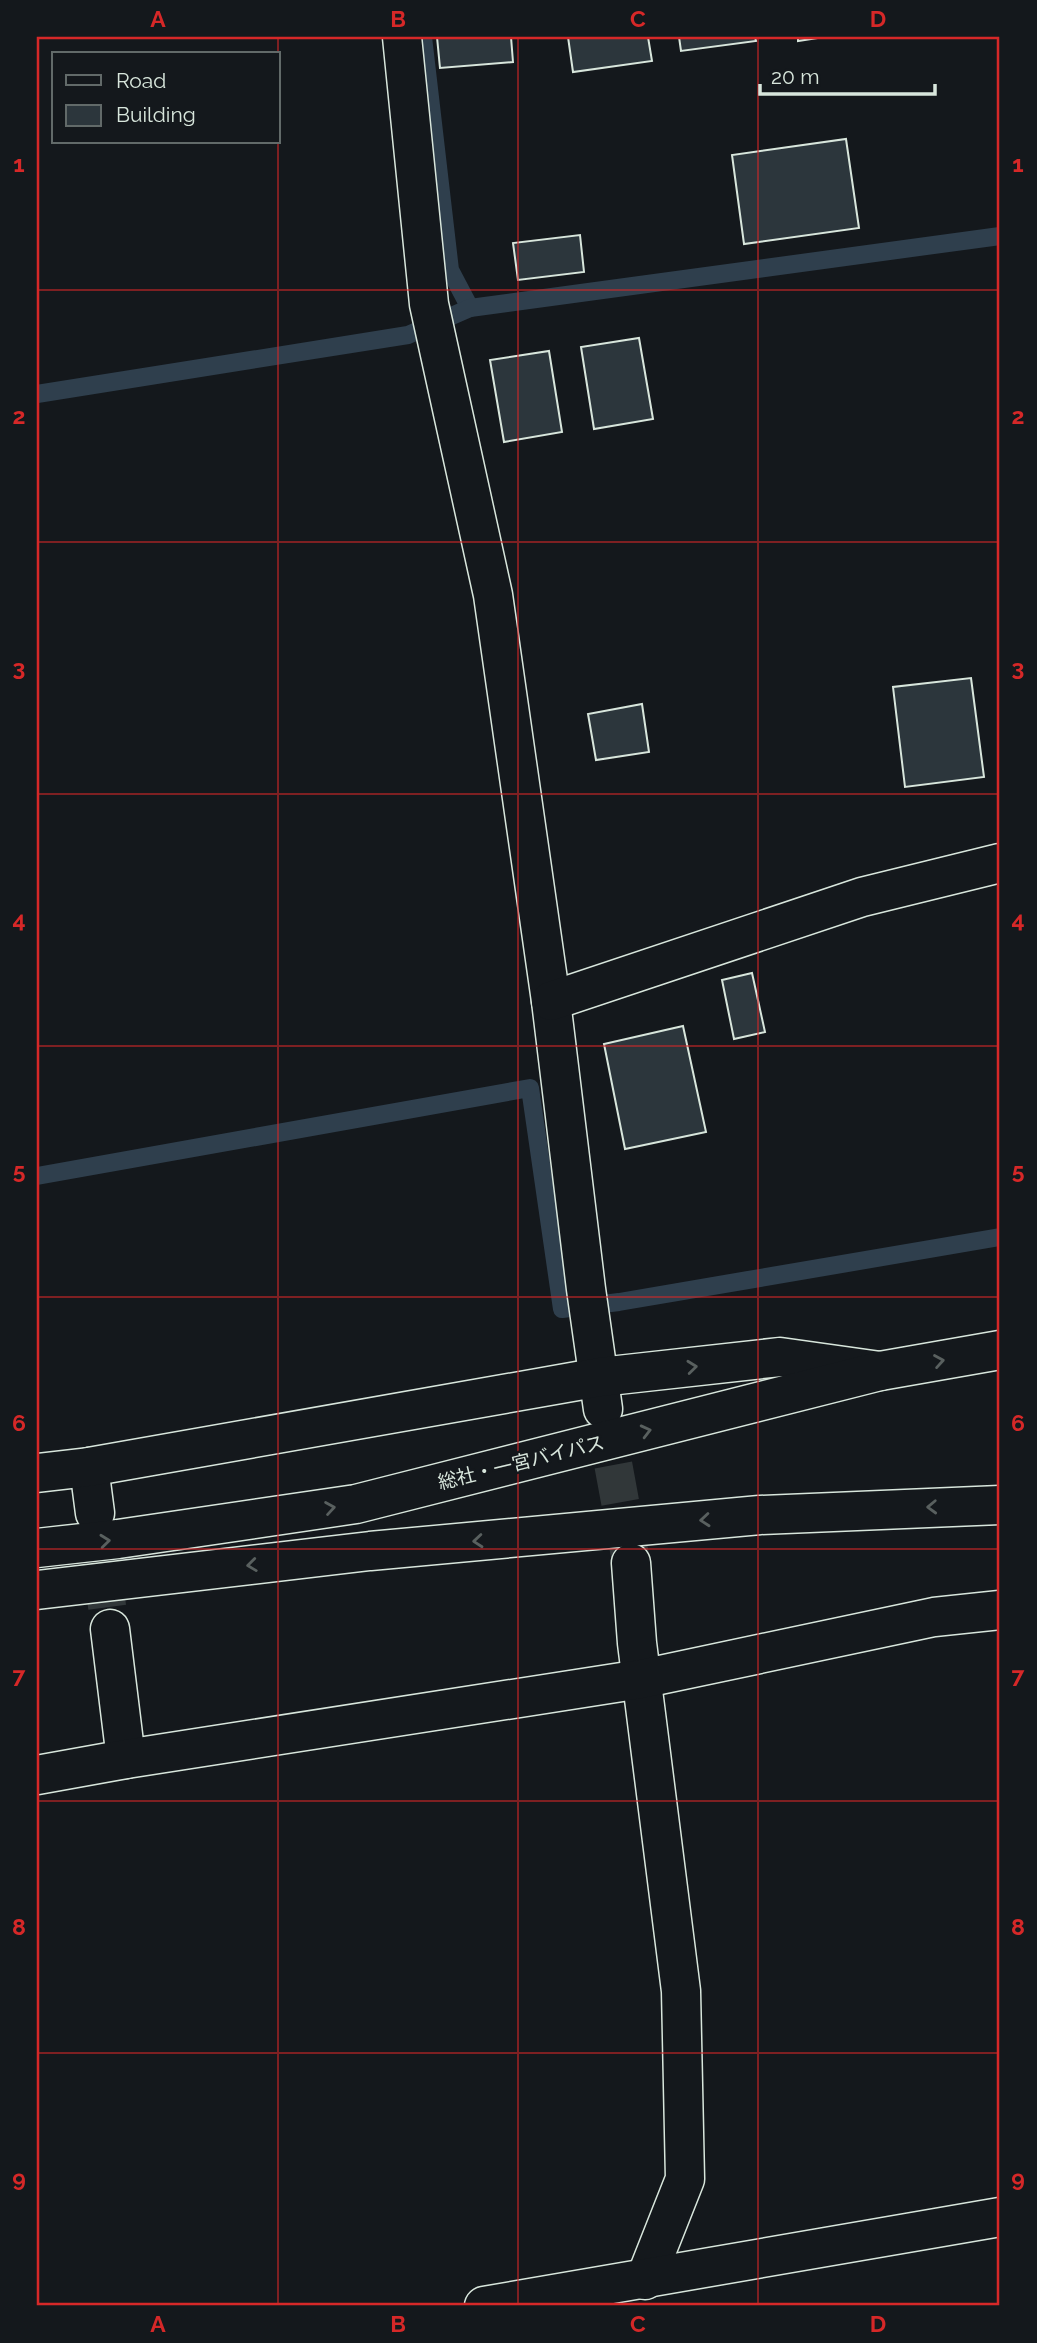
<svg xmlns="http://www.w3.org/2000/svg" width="1037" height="2343" viewBox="0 0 1037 2343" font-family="Raleway,'Noto Sans JP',sans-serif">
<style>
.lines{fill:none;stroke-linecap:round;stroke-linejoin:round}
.stream{stroke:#2f3f4d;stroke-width:18}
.building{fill:#2c363c;stroke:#d8e6dc;stroke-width:2}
.street-tunnel{stroke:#313739;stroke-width:38;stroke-dasharray:38 19;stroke-linecap:butt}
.street-casing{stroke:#d8e6dc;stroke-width:41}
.highway-casing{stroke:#d8e6dc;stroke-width:41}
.street{stroke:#14181c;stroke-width:38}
.highway{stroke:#14181c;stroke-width:38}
.oneway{stroke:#59605f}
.grid{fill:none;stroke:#d62828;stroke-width:2;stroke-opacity:0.55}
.labels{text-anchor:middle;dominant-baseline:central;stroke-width:5;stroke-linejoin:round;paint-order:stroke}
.street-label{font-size:19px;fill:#d8e6dc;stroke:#14181c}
.neatline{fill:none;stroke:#d62828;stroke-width:2.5}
.grid-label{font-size:23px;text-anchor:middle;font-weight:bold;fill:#d62828}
</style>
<rect width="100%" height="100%" fill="#14181c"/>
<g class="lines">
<g class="stream">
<path d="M423 37 450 270 470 308"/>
<path d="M37 394 408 335 470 308 1000 236"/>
<path d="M37 1176 530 1088 562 1309 619 1302 1000 1237"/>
</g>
</g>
<g class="building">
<path d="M437 37H511L513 62 440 68Z"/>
<path d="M568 37H648L652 61 573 72Z"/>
<path d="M679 37H755L756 41 681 51Z"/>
<path d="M798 37H824L798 41Z"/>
<path d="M846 139 859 228 744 244 732 155Z"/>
<path d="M580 235 584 272 518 280 513 243Z"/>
<path d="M639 338 653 419 594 429 581 347Z"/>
<path d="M549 351 562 432 504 442 490 360Z"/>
<path d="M971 678 984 777 905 787 893 687Z"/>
<path d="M642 704 649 752 596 760 588 714Z"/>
<path d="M752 973 765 1032 734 1039 722 980Z"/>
<path d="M683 1026 706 1132 625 1149 604 1044Z"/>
</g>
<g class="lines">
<g class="street-tunnel">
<path d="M603 1409 631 1561"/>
<path d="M95 1513 110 1629"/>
</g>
<defs>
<g id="street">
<path d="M402 37 429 304 493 595 551 1001 586 1289 603 1409"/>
<path d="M551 1001 862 897 1000 863"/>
<path d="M89 1467 95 1513"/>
<path d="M37 1473 89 1467 600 1377 780 1357 880 1371"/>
<path d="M631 1563 637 1643 681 1991 685 2179 645 2280"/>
<path d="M110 1629 126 1759"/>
<path d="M37 1775 126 1759 641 1679 934 1617 1000 1610"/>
<path d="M484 2306 1000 2217"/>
</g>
<g id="highway">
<path d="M37 1548 118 1539 356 1504 880 1371 1000 1350"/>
<path d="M37 1590 370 1551 760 1515 1000 1505"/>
</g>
</defs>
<use href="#street" class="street-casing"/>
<use href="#highway" class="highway-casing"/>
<use href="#street" class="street"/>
<use href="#highway" class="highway"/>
</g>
<defs><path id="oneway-chevron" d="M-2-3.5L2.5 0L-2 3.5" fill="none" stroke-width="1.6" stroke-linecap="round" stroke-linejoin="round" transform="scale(1.75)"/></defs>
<g class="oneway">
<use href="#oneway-chevron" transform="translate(939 1361) rotate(-10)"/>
<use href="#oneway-chevron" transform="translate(692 1367) rotate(-6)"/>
<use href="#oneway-chevron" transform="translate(646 1431) rotate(-14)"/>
<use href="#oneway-chevron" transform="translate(932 1507) rotate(178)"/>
<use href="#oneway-chevron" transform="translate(330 1508) rotate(-9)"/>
<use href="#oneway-chevron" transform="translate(705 1520) rotate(175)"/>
<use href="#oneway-chevron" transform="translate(105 1541) rotate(-6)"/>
<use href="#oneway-chevron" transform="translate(478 1541) rotate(175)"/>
<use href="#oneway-chevron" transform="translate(252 1565) rotate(173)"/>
</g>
<path class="grid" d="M278 37V2306M518 37V2306M758 37V2306M37 290H1000M37 542H1000M37 794H1000M37 1046H1000M37 1297H1000M37 1549H1000M37 1801H1000M37 2053H1000"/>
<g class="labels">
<g class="street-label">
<text transform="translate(521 1462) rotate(-14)">総社・一宮バイパス</text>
</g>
</g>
<rect width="1037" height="2343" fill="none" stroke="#14181c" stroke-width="77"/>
<rect x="52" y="52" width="228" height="91" fill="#14181c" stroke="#626a69" stroke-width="2"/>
<rect x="66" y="75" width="35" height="10" fill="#14181c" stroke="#626a69" stroke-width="2"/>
<text x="116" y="88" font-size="21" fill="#d8e6dc">Road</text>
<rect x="66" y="105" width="35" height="21" fill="#2c363c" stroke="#626a69" stroke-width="2"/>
<text x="116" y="122" font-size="21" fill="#d8e6dc">Building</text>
<path d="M760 84v10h175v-10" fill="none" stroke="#d8e6dc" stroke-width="3.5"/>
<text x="771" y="84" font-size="21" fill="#d8e6dc" stroke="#14181c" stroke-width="5" paint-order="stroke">20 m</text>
<rect x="38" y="38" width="960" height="2266" class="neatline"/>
<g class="grid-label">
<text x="158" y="27">A</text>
<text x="398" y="27">B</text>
<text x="638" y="27">C</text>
<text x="878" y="27">D</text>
<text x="19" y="172">1</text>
<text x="1018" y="172">1</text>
<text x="19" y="424">2</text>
<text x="1018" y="424">2</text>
<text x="19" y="676">3</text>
<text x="1018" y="676">3</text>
<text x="19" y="928">4</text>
<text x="1018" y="928">4</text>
<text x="19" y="1179">5</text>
<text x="1018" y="1179">5</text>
<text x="19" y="1431">6</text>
<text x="1018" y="1431">6</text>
<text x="19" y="1683">7</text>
<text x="1018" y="1683">7</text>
<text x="19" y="1935">8</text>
<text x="1018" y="1935">8</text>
<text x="19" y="2187">9</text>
<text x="1018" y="2187">9</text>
<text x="158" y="2332">A</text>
<text x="398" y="2332">B</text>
<text x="638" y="2332">C</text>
<text x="878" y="2332">D</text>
</g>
</svg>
